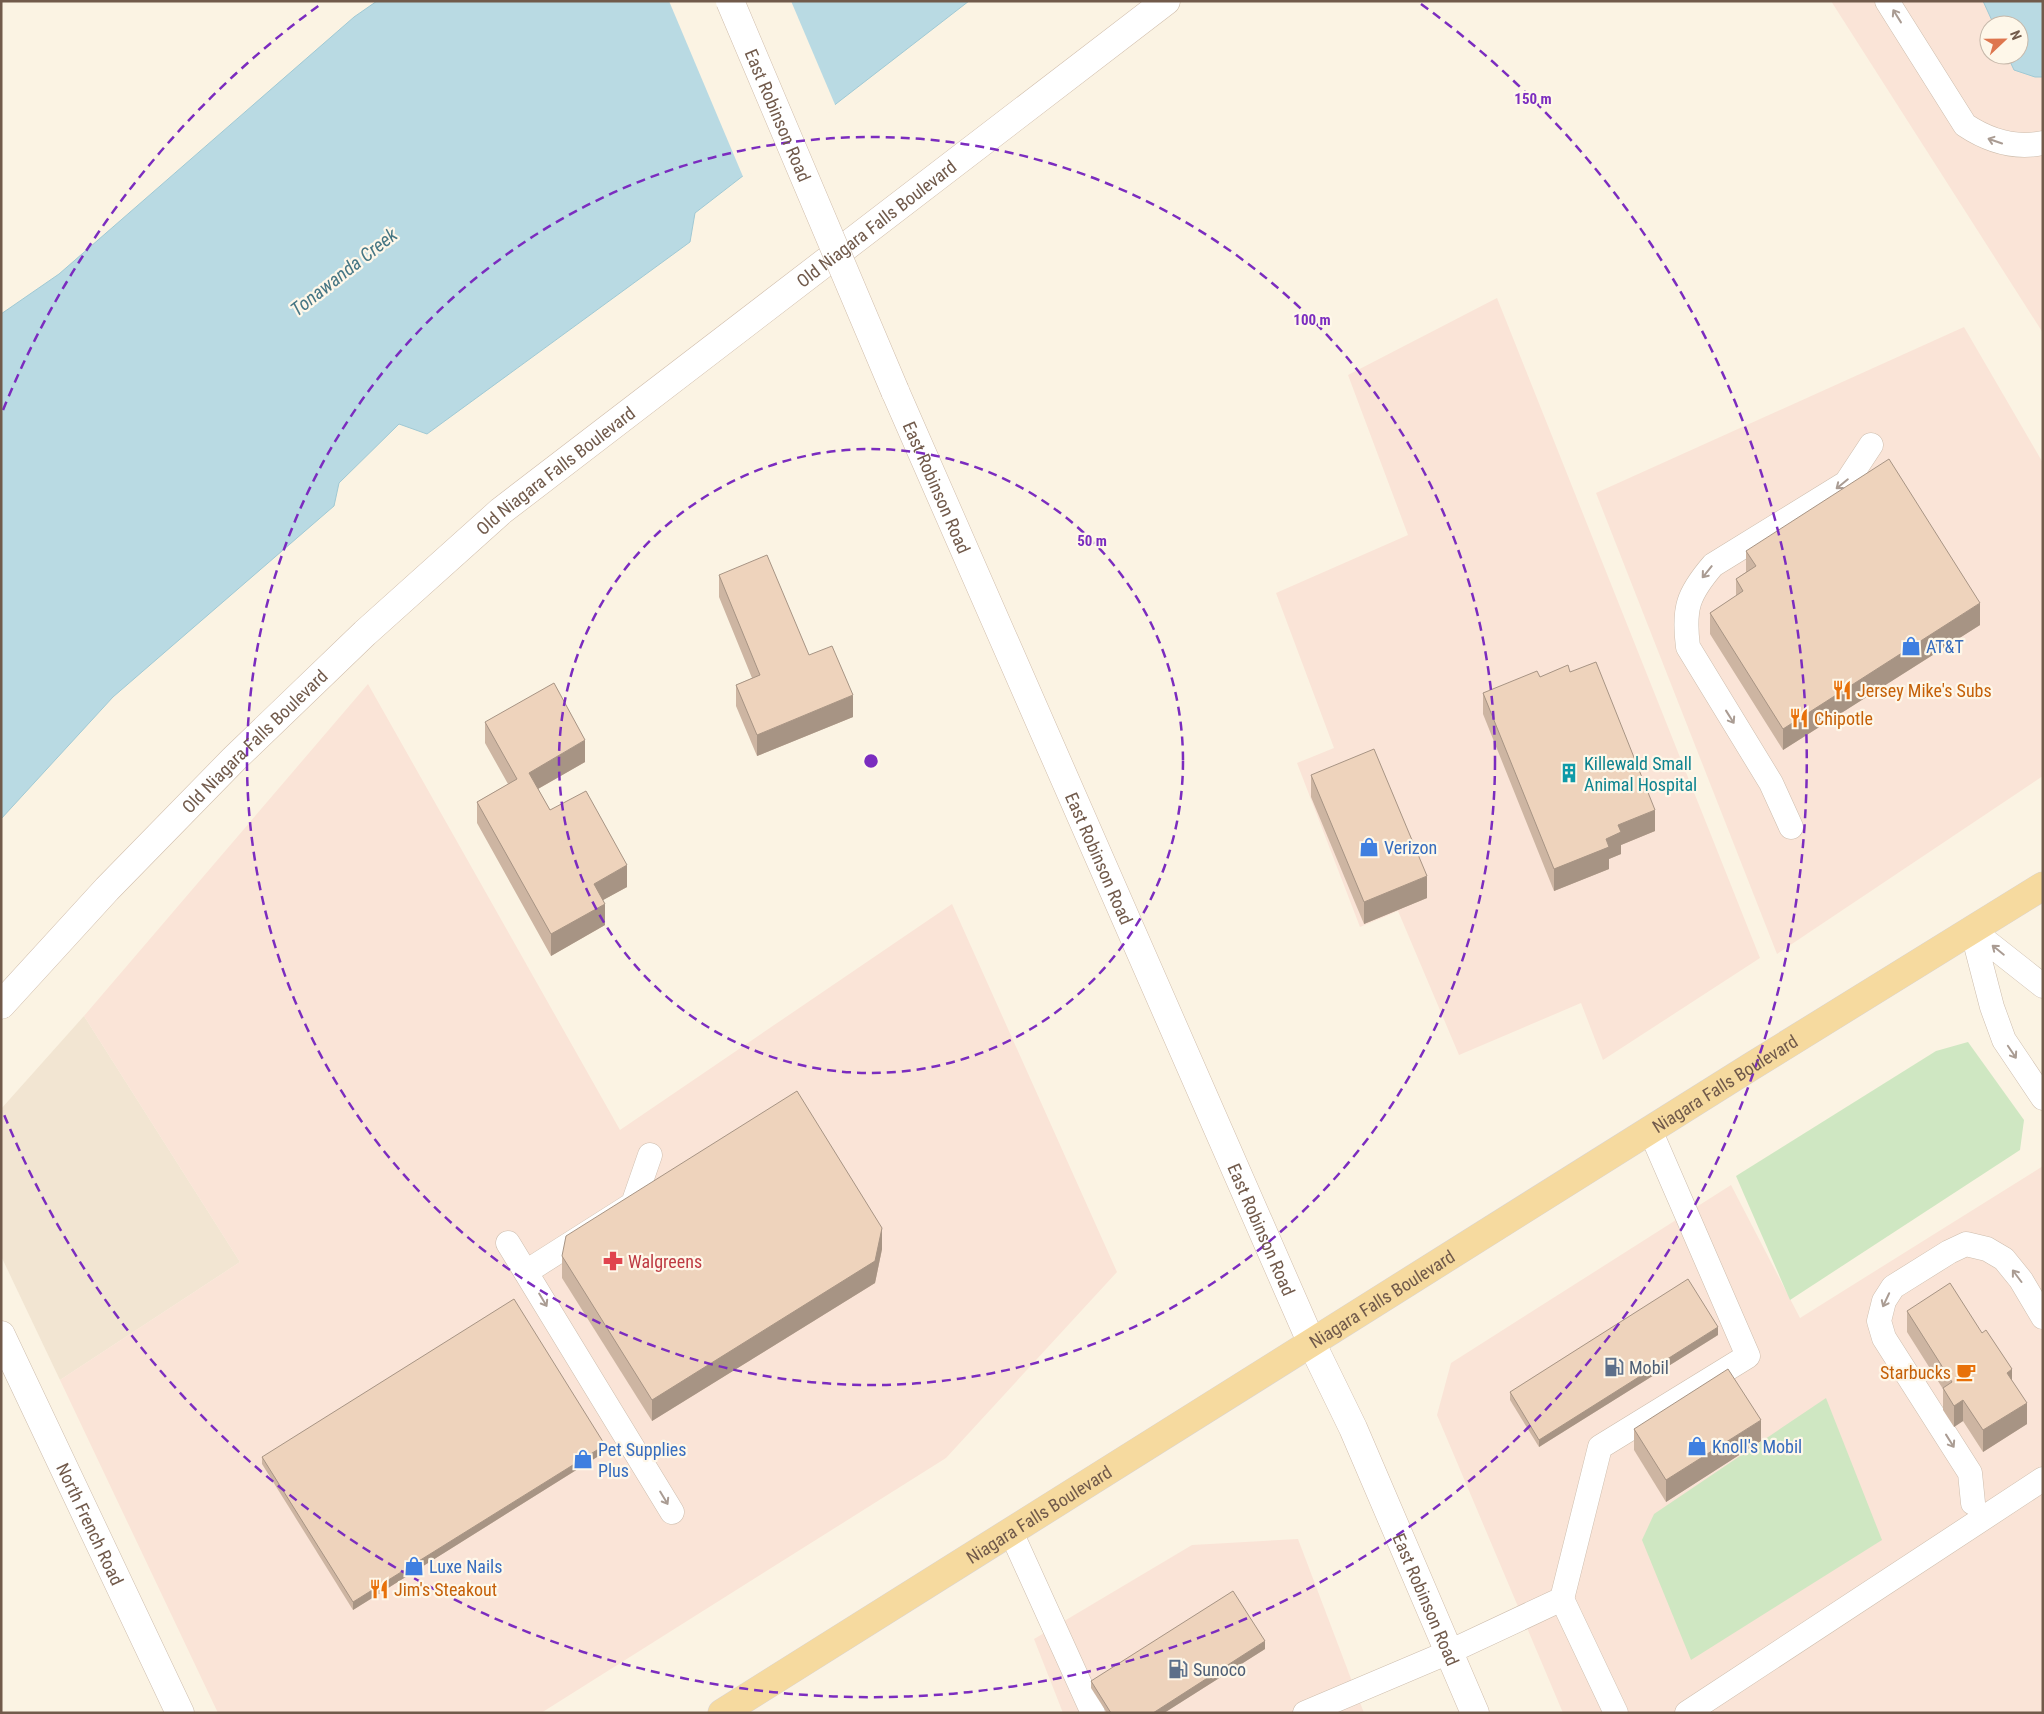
<svg xmlns="http://www.w3.org/2000/svg" width="2044" height="1714" viewBox="0 0 2044 1714" font-family="'Roboto Condensed',sans-serif">
<style>
.residential{fill:#f2e5d2}
.commercial{fill:#fae4d7;fill-rule:evenodd}
.green{fill:#cfe7c2}
.water{fill:#b9dae3;stroke:#a0c9d4}
.pier{fill:#fbf3e3}
.lines{fill:none;stroke-linecap:round;stroke-linejoin:round}
.lane-casing{stroke:#cdbdad;stroke-width:25}
.street-casing{stroke:#cdbdad;stroke-width:29}
.secondary-casing{stroke:#d0bdab;stroke-width:29}
.primary-casing{stroke:#dad4d0;stroke-width:29}
.lane{stroke:#fff;stroke-width:24}
.street{stroke:#fff;stroke-width:28}
.secondary{stroke:#fff;stroke-width:28}
.primary{stroke:#f6da9f;stroke-width:28}
.secondary-bridge-casing{stroke:#d0bdab;stroke-width:29;stroke-linecap:butt}
.secondary-bridge{stroke:#fff;stroke-width:28}
.wall{fill:#cdb5a2}
.shaded-wall{fill:#a79484}
.building{fill:#eed3bc;stroke:#a79484}
.oneway{stroke:#aa9c93}
.ring{fill:none;stroke:#7b2cbf;stroke-width:2.5;stroke-dasharray:9 6}
.labels{text-anchor:middle;dominant-baseline:central;stroke-width:4.5;stroke-linejoin:round;paint-order:stroke}
.street-label{font-size:18px;fill:#715a4b;stroke:#fef7e9}
.shop-label{font-size:18px;fill:#366cbe;stroke:#fef7e9;text-anchor:start}
.food-label{font-size:18px;fill:#c56008;stroke:#fef7e9;text-anchor:start}
.culture-label{font-size:18px;fill:#0d838f;stroke:#fef7e9;text-anchor:start}
.health-label{font-size:18px;fill:#be3a42;stroke:#fef7e9;text-anchor:start}
.service-label{font-size:18px;fill:#4e5e75;stroke:#fef7e9;text-anchor:start}
.water-label{font-size:19px;font-style:italic;fill:#467684;stroke:#fef7e9}
.centre{fill:#7b2cbf;stroke:#fef7e9;stroke-width:2.5}
.ring-label{font-size:15px;text-anchor:middle;font-weight:bold;fill:#7b2cbf;stroke:#fef7e9;stroke-width:4.5;stroke-linejoin:round;paint-order:stroke}
</style>
<rect width="100%" height="100%" fill="#fbf3e3"/>
<path class="residential" d="M84 1016 240 1262 60 1380 1 1256V1109Z"/>
<g class="commercial">
<path d="M1831 1H2043V333ZM1989 25H2019V55H1989Z"/>
<path d="M1497 298 1760 958 1603 1060 1581 1003 1459 1055 1398 911 1360 927 1297 763 1334 748 1276 593 1408 535 1348 375Z"/>
<path d="M1964 327 2043 463V776L1777 954 1596 493Z"/>
<path d="M368 684 620 1130 952 904 1117 1272 946 1458 541 1713H218L60 1380 240 1262 84 1016Z"/>
<path d="M2043 1166V1713H1563L1437 1415 1451 1363 1731 1185 1800 1318Z"/>
<path d="M1298 1539 1364 1713H1063L1034 1639 1192 1545Z"/>
</g>
<g class="green">
<path d="M1968 1042 2024 1120 2020 1150 1790 1300 1736 1176 1936 1051Z"/>
<path d="M1826 1398 1882 1540 1691 1660 1642 1540 1654 1514Z"/>
</g>
<g class="water">
<path d="M377 1H969L695 213 690 242 427 434 399 424 339 483 334 506 113 697 1 819V314L59 274 354 17Z"/>
<path d="M1983 1H2043V77H2035L2014 70 2007 55H2019V25H1994Z"/>
</g>
<path class="pier" d="M669 1H791L836 107 744 179Z"/>
<g class="lines">
<defs>
<g id="lane">
<path d="M1887 1 1965 125C1989 141 2014 149 2043 143"/>
<path d="M1791 827 1771 783 1688 647C1683 608 1688 594 1713 565L1846 483 1871 445"/>
<path d="M2043 986 1972 930 1992 1007 2004 1040 2043 1098"/>
<path d="M508 1243 672 1512"/>
<path d="M526 1272 633 1204 650 1155"/>
<path d="M1973 1503 1970 1473 1884 1338 1879 1321 1884 1301 1893 1287 1949 1252 1966 1244 1987 1249 2004 1259 2021 1280 2043 1317"/>
<path d="M1011 1532 1093 1713"/>
<path d="M1562 1599 1616 1713"/>
<path d="M1305 1713 1449 1652 1562 1599 1600 1447 1748 1356 1650 1130"/>
<path d="M1687 1713 2043 1479"/>
</g>
<g id="street">
<path id="s1" d="M1 1335 180 1713"/>
</g>
<g id="secondary">
<path id="s2" d="M895 391 1312 1344 1353 1428 1475 1713"/>
<path id="s3" d="M1 1005 107 889 234 759 365 633 501 511 1166 1"/>
</g>
<g id="primary">
<path id="s4" d="M722 1713 1752 1066 2043 886"/>
</g>
</defs>
<use href="#lane" class="lane-casing"/>
<use href="#street" class="street-casing"/>
<use href="#secondary" class="secondary-casing"/>
<use href="#primary" class="primary-casing"/>
<use href="#lane" class="lane"/>
<use href="#street" class="street"/>
<use href="#secondary" class="secondary"/>
<use href="#primary" class="primary"/>
<defs>
<g id="secondary-bridge">
<path id="s5" d="M730 1 895 391"/>
</g>
</defs>
<use href="#secondary-bridge" class="secondary-bridge-casing"/>
<use href="#secondary-bridge" class="secondary-bridge"/>
</g>
<g class="wall">
<path d="M1746 551 1980 625 1783 750 1710 634V613L1736 596V579L1746 572Z"/>
<path d="M719 575 809 655 853 717 757 756 736 706V685L752 678 719 597Z"/>
<path d="M1570 672 1655 831 1621 845V854L1609 859V869L1554 891 1483 714V693L1540 677Z"/>
<path d="M485 722 585 762 538 789 550 810 627 887 603 900 605 925 551 956 477 823V802L508 784 485 743Z"/>
<path d="M1311 775 1427 898 1364 924 1311 797Z"/>
<path d="M882 1249 875 1283 652 1421 562 1278V1256Z"/>
<path d="M1907 1311 2012 1381 2027 1424 1983 1452 1963 1421 1954 1427 1943 1410V1389L1907 1332Z"/>
<path d="M1718 1335 1539 1447 1510 1400V1392Z"/>
<path d="M1634 1429 1761 1441 1666 1502 1634 1450Z"/>
<path d="M605 1452 353 1610 262 1464V1457Z"/>
<path d="M1265 1649 1164 1713H1107L1091 1688V1681Z"/>
</g>
<g class="shaded-wall">
<path d="M1980 603V625L1783 750V729Z"/>
<path d="M853 695V717L757 756V735Z"/>
<path d="M585 740V762L529 794V773Z"/>
<path d="M1655 810V831L1621 845V854L1609 859V869L1554 891V869L1606 839 1618 825Z"/>
<path d="M627 865V887L594 905V884Z"/>
<path d="M1427 876V898L1364 924V902Z"/>
<path d="M605 904V925L551 956V934Z"/>
<path d="M882 1228V1249L875 1283 652 1421V1400Z"/>
<path d="M1718 1327V1335L1539 1447V1440Z"/>
<path d="M2012 1369V1391L2007 1373Z"/>
<path d="M1963 1400V1421L1954 1427V1406Z"/>
<path d="M2027 1403V1424L1983 1452V1430Z"/>
<path d="M1761 1420V1441L1666 1502V1480Z"/>
<path d="M605 1445V1452L353 1610V1602Z"/>
<path d="M1265 1641V1649L1164 1713H1153Z"/>
</g>
<g class="building">
<path d="M1889 459 1980 603 1783 729 1710 613 1743 591 1736 579 1756 566 1746 551Z"/>
<path d="M767 555 809 655 832 646 853 695 757 735 736 685 760 675 719 575Z"/>
<path d="M1596 662 1655 810 1618 825 1621 832 1606 839 1609 847 1554 869 1483 693 1537 671 1540 677 1568 665 1570 672Z"/>
<path d="M554 683 585 740 529 773 550 810 586 791 627 865 594 884 605 904 551 934 477 802 517 779 485 722Z"/>
<path d="M1374 749 1427 876 1364 902 1311 775Z"/>
<path d="M797 1091 882 1228 875 1261 652 1400 562 1256 566 1236Z"/>
<path d="M1688 1279 1718 1327 1539 1440 1510 1392Z"/>
<path d="M1950 1283 1982 1333 1986 1330 2012 1369 2007 1373 2027 1403 1983 1430 1963 1400 1954 1406 1943 1388 1952 1382 1907 1311Z"/>
<path d="M514 1299 605 1445 353 1602 262 1457Z"/>
<path d="M1728 1369 1761 1420 1666 1480 1634 1429Z"/>
<path d="M1233 1591 1265 1641 1153 1713H1111L1091 1681Z"/>
</g>
<defs><path id="oneway-shaft" d="M-6 0H5M1.5-3L5.5 0L1.5 3" fill="none" stroke-width="1.6" stroke-linecap="round" stroke-linejoin="round" transform="scale(1.25)"/></defs>
<g class="oneway">
<use href="#oneway-shaft" transform="translate(1897 16) rotate(-122)"/>
<use href="#oneway-shaft" transform="translate(1995 141) rotate(-161)"/>
<use href="#oneway-shaft" transform="translate(1842 484) rotate(141)"/>
<use href="#oneway-shaft" transform="translate(1707 572) rotate(129)"/>
<use href="#oneway-shaft" transform="translate(1730 717) rotate(58)"/>
<use href="#oneway-shaft" transform="translate(1998 950) rotate(-141)"/>
<use href="#oneway-shaft" transform="translate(2012 1052) rotate(56)"/>
<use href="#oneway-shaft" transform="translate(2017 1276) rotate(-127)"/>
<use href="#oneway-shaft" transform="translate(543 1300) rotate(59)"/>
<use href="#oneway-shaft" transform="translate(1886 1300) rotate(115)"/>
<use href="#oneway-shaft" transform="translate(1950 1441) rotate(58)"/>
<use href="#oneway-shaft" transform="translate(664 1498) rotate(59)"/>
</g>
<g class="ring">
<circle cx="871" cy="761" r="312"/>
<circle cx="871" cy="761" r="624"/>
<path d="M3 410A936 936 0 0 1 321 4M1421 4A936 936 0 1 1 3 1112"/>
</g>
<defs>
<symbol id="shop-bare" viewBox="-9 -9 18 18"><path d="M-5-2.5h2.3a2.7 3.5 0 0 1 5.4 0H5L5.5 6h-11ZM-1.5-2.5h3a1.5 2.3 0 0 0-3 0Z" fill="#3f7fe0" stroke="#fef7e9" stroke-width="2.5" paint-order="stroke"/></symbol>
<symbol id="restaurant-bare" viewBox="-9 -9 18 18"><path d="M-5-6h1v4h1v-4h1v4h1v-4h1v5L-1.5 .5V6h-2V.5L-5-1ZM5-6V6H3V1.5H1.5Q1.5-4 5-6Z" fill="#e8710a" stroke="#fef7e9" stroke-width="2.5" paint-order="stroke"/></symbol>
<symbol id="building-bare" viewBox="-9 -9 18 18"><path d="M-4-6H4V6H1V3H-1V6H-4ZM-2.5-4.3h1.7v1.8h-1.7ZM.8-4.3h1.7v1.8H.8ZM-2.5-1h1.7V.8h-1.7ZM.8-1h1.7V.8H.8Z" fill="#0f9aa8" stroke="#fef7e9" stroke-width="2.5" paint-order="stroke"/></symbol>
<symbol id="pharmacy-bare" viewBox="-9 -9 18 18"><path d="M-2-6h4v4h4v4h-4v4h-4v-4h-4v-4h4Z" fill="#e0444e" stroke="#fef7e9" stroke-width="2.5" paint-order="stroke"/></symbol>
<symbol id="fuel-bare" viewBox="-9 -9 18 18"><path d="M-5.5-6h7V0h2V4h1.3V-2.5L3-4.5l.8-.8L6-3V5H2.5V1h-1V6h-7ZM-4.2-4.7v3.2H.2V-4.7Z" fill="#5c6f8a" stroke="#fef7e9" stroke-width="2.5" paint-order="stroke"/></symbol>
<symbol id="cafe-bare" viewBox="-9 -9 18 18"><path d="M-5.5-4.5H6V0H3Q3 3.5 0 3.5H-2.5Q-5.5 3.5-5.5 0ZM3-3.2v2h1.7v-2ZM-6 4.5H4V6H-6Z" fill="#e8710a" stroke="#fef7e9" stroke-width="2.5" paint-order="stroke"/></symbol>
</defs>
<g fill-rule="evenodd">
<use href="#shop-bare" x="1897" y="632" width="28" height="28"/>
<use href="#restaurant-bare" x="1828" y="676" width="28" height="28"/>
<use href="#restaurant-bare" x="1785" y="704" width="28" height="28"/>
<use href="#building-bare" x="1555" y="759" width="28" height="28"/>
<use href="#shop-bare" x="1355" y="833" width="28" height="28"/>
<use href="#pharmacy-bare" x="599" y="1247" width="28" height="28"/>
<use href="#fuel-bare" x="1600" y="1353" width="28" height="28"/>
<use href="#cafe-bare" x="1952" y="1358" width="28" height="28"/>
<use href="#shop-bare" x="1683" y="1432" width="28" height="28"/>
<use href="#shop-bare" x="569" y="1445" width="28" height="28"/>
<use href="#shop-bare" x="400" y="1552" width="28" height="28"/>
<use href="#restaurant-bare" x="365" y="1575" width="28" height="28"/>
<use href="#fuel-bare" x="1164" y="1655" width="28" height="28"/>
</g>
<g class="labels">
<g class="street-label">
<text stroke="none"><textPath href="#s5" startOffset="124">East Robinson Road</textPath></text>
<text stroke="none"><textPath href="#s3" startOffset="1176">Old Niagara Falls Boulevard</textPath></text>
<text stroke="none"><textPath href="#s3" startOffset="771">Old Niagara Falls Boulevard</textPath></text>
<text stroke="none"><textPath href="#s2" startOffset="105">East Robinson Road</textPath></text>
<text stroke="none"><textPath href="#s3" startOffset="366">Old Niagara Falls Boulevard</textPath></text>
<text stroke="none"><textPath href="#s2" startOffset="510">East Robinson Road</textPath></text>
<text stroke="none"><textPath href="#s4" startOffset="1184">Niagara Falls Boulevard</textPath></text>
<text stroke="none"><textPath href="#s2" startOffset="915">East Robinson Road</textPath></text>
<text stroke="none"><textPath href="#s4" startOffset="779">Niagara Falls Boulevard</textPath></text>
<text stroke="none"><textPath href="#s4" startOffset="374">Niagara Falls Boulevard</textPath></text>
<text stroke="none"><textPath href="#s1" startOffset="209">North French Road</textPath></text>
<text stroke="none"><textPath href="#s2" startOffset="1320">East Robinson Road</textPath></text>
</g>
<g class="shop-label">
<text x="1926" y="646">AT&amp;T</text>
<text x="1384" y="847">Verizon</text>
<text x="1712" y="1446">Knoll's Mobil</text>
<text x="598" y="1449">Pet Supplies<tspan x="598" dy="21">Plus</tspan></text>
<text x="429" y="1566">Luxe Nails</text>
</g>
<g class="food-label">
<text x="1857" y="690">Jersey Mike's Subs</text>
<text x="1814" y="718">Chipotle</text>
<text x="1951" y="1372" text-anchor="end">Starbucks</text>
<text x="394" y="1589">Jim's Steakout</text>
</g>
<g class="culture-label">
<text x="1584" y="763">Killewald Small<tspan x="1584" dy="21">Animal Hospital</tspan></text>
</g>
<g class="health-label">
<text x="628" y="1261">Walgreens</text>
</g>
<g class="service-label">
<text x="1629" y="1367">Mobil</text>
<text x="1193" y="1669">Sunoco</text>
</g>
<g class="water-label">
<text transform="translate(344 272) rotate(-38)">Tonawanda Creek</text>
</g>
</g>
<circle cx="871" cy="761" r="8" class="centre"/>
<g class="ring-label">
<text x="1533" y="104">150 m</text>
<text x="1312" y="325">100 m</text>
<text x="1092" y="546">50 m</text>
</g>
<rect width="2044" height="1714" fill="none" stroke="#715a4b" stroke-width="5"/>
<g transform="translate(2004 40) rotate(68)"><circle r="24" fill="#fef7e9" stroke="#c6b8aa"/>
<path d="M0-4L9 19L0 12L-9 19Z" fill="#de764e"/>
<text y="-8" font-size="14" font-weight="bold" text-anchor="middle" fill="#715a4b">N</text>
</g>
</svg>
